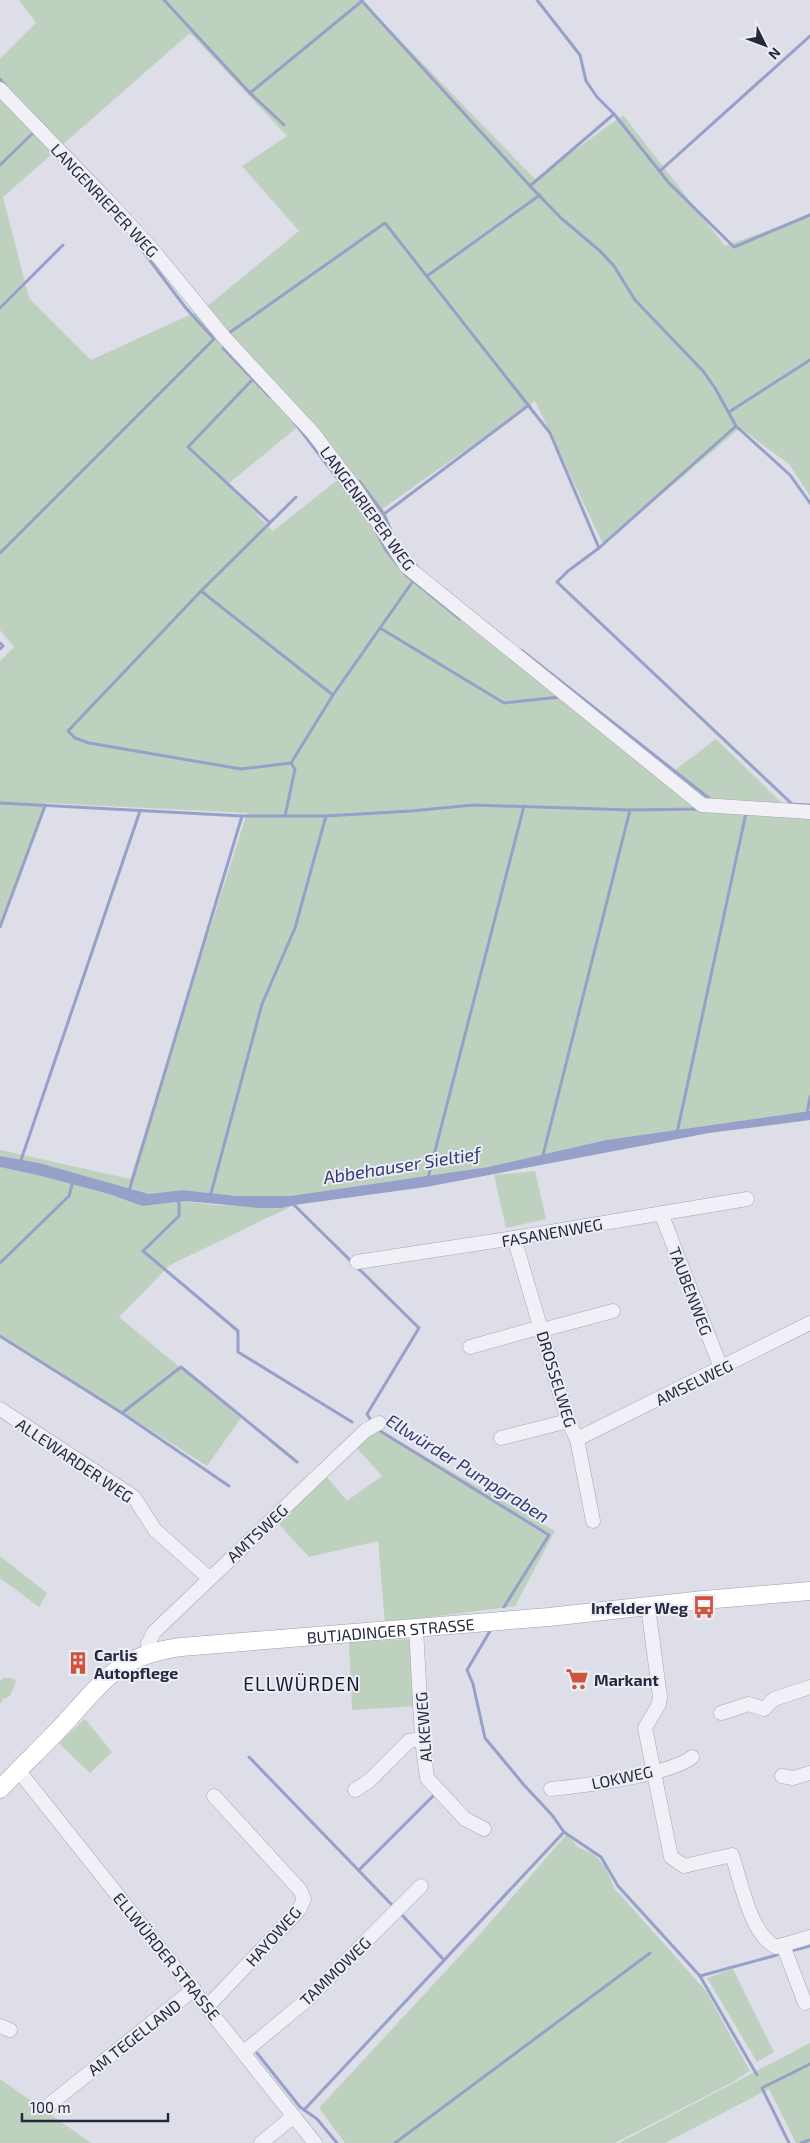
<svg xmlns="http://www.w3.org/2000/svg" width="810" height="2143" viewBox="0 0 810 2143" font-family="'Exo 2',sans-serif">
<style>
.green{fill:#bed1be;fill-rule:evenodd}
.water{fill:#96a0c9}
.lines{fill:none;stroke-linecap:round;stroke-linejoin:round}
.stream{stroke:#96a0c9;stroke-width:3}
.minor-casing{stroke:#a6a7b4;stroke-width:15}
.major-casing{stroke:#9c9eb3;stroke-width:19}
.minor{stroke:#f0f0f6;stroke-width:14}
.major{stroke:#fff;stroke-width:18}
.labels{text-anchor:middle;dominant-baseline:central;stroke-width:4;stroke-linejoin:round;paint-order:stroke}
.street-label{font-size:16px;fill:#26283e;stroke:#ecedf5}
.poi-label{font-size:16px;font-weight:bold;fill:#26283e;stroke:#ecedf5;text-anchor:start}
.water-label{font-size:18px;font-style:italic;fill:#2f3a73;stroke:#ecedf5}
.quarter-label{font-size:19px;letter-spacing:1px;fill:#181a2f;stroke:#ecedf5}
</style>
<rect width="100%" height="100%" fill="#dddee7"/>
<g class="green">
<path d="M19 0H361L535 179 623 115 725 246 810 215V496L789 464 740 428 603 544 535 401 378 512 417 581 667 776 716 739 784 805H810V1111L606 1140 488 1167 290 1196H237L182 1190 149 1194 39 1163 0 1156V1150L130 1179 247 813 46 803 0 924V661L14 647 0 630V59L36 23ZM190 33 287 136 242 166 299 231 205 308 91 360 29 298 3 197ZM300 425 340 478 273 531 228 484Z"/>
<path d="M0 1167 41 1176 109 1194 142 1206 186 1201 215 1205 282 1208 294 1205 170 1265 119 1317 241 1418 207 1466 0 1334Z"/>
<path d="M535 1171 546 1219 506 1228 494 1175Z"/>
<path d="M377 1429 555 1531 515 1606 385 1623 378 1541 309 1557 274 1519 322 1471 347 1501 382 1476 355 1446Z"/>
<path d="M0 1556 47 1593 39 1607 0 1578Z"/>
<path d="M412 1639 416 1706 352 1710 349 1642Z"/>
<path d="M4 1678H11L16 1681 10 1696 3 1699 0 1704V1681Z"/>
<path d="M85 1719 112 1752 90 1773 59 1743Z"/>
<path d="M567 1834 578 1847 595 1855 605 1867 615 1889 706 1991 750 2071 731 2083 615 2143H345L319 2108 480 1934Z"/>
<path d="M733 1969 774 2052 757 2062 707 1978Z"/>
<path d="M810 2043V2143H796L769 2089 665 2143H619Z"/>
<path d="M0 2079 91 2143H0Z"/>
</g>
<path class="water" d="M810 1111V1120L709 1133 426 1187 294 1205 282 1208H258L186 1201 142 1206 109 1194 41 1176 0 1167V1156L39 1163 149 1194 182 1190 237 1196H290L488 1167 606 1140Z"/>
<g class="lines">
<g class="stream">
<path d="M164 0 250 93 284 125"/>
<path d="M361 0 530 186 561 218 600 251 614 266 635 300 703 371 715 388 736 426 790 475 810 503"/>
<path d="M537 0 580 55 586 81 597 97 614 114 669 183 734 247 810 215"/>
<path d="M0 79 5 85"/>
<path d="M250 93 362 1"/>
<path d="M0 165 33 133"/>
<path d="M661 170 810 36"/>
<path d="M530 186 614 114"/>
<path d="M427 276 540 195"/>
<path d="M0 308 63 245"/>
<path d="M229 333 385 223 550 433 599 548"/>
<path d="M223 348 270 397"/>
<path d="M253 379 188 447 269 522"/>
<path d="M729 412 810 360"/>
<path d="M295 423 364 513"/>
<path d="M736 426 599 548 568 571 557 582 791 803"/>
<path d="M359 481 384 514 392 533"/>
<path d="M384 514 529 405"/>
<path d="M377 533 386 550 401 569"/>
<path d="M0 553 214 339 185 307 133 238"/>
<path d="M407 556 417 566"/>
<path d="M405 574 460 619"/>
<path d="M201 591 333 695"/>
<path d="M380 628 504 703 560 697"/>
<path d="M0 643 3 646 0 649"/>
<path d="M521 650 710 799"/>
<path d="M291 763 241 769 89 743 75 738 68 731 201 591 296 497"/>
<path d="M0 803 242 816H326L411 811 473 805 630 810 700 809"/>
<path d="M788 804 810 805"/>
<path d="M285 816 295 769 291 763 333 695 413 581"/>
<path d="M0 927 45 806"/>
<path d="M807 1113 810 1097"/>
<path d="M677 1133 746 813"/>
<path d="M542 1159 630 810"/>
<path d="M20 1163 140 811"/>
<path d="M428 1178 524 806"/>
<path d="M129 1191 242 816"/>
<path d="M210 1197 262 1004 295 928 326 816"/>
<path d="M179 1198V1216L143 1251 238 1331V1352L352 1422"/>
<path d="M292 1203 419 1328 367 1414 372 1422"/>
<path d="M0 1263 69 1196 73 1181"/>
<path d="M0 1336 122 1413 229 1486"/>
<path d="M122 1413 181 1367 297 1462"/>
<path d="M377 1429 549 1535 504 1607"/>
<path d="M490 1631 467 1670 473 1684 485 1738 524 1785 552 1815 564 1832 601 1857 618 1886 700 1976 757 2075"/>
<path d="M249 1757 393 1906"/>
<path d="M359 1870 435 1794"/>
<path d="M401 1914 444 1960"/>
<path d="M791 1951 810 1946"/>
<path d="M700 1976 777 1955"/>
<path d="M257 2053 300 2107 317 2119 337 2143"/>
<path d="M304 2110 564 1832"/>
<path d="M395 2143 650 1953"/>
<path d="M789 2143 762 2088 810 2064"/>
<path d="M801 2143 810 2140"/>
</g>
<defs>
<g id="minor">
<path d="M0 89 109 202 152 249 224 337 313 433 358 492 406 566 702 805 810 812"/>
<path d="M661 1213 721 1368"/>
<path d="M514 1238 568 1421 577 1439 593 1521"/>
<path d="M357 1262 514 1238 747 1199"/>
<path d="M542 1330 613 1311"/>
<path d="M470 1347 541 1327"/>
<path d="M0 1409 134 1497 155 1530 209 1578"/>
<path d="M501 1438 568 1421"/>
<path d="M577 1439 810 1323"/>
<path d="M648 1607 660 1697 659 1704 645 1728 671 1857 684 1866 732 1855C741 1881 750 1934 776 1947L810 1937"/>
<path d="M416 1628 422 1739 427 1778 465 1819 484 1829"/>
<path d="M150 1652 148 1644 154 1632 366 1430 379 1423"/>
<path d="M721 1713 749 1704 764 1709 774 1699 810 1687"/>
<path d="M18 1770 315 2143"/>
<path d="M782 1776 793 1778 810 1773"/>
<path d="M551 1789C581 1786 671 1775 692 1757"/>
<path d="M355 1790 369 1781 409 1741 422 1739"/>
<path d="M783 1945 805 2003"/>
<path d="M208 2006 299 1910 304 1899 300 1890 214 1796"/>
<path d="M0 2026 10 2030"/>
<path d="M244 2052 308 1999 421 1886"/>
<path d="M50 2104 194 1989"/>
<path d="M261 2143 294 2116"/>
</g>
<g id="major">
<path id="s1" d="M0 1789C21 1767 43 1746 64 1724 103 1681 119 1655 181 1647L549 1617 703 1600 810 1591"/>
</g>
</defs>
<use href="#minor" class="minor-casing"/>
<use href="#major" class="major-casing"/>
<use href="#minor" class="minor"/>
<use href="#major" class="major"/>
</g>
<defs>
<symbol id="bus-bare" viewBox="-9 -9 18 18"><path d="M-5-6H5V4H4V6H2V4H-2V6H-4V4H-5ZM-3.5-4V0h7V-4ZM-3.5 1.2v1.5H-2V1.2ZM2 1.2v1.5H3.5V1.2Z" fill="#d1523d" stroke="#ecedf5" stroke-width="2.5" paint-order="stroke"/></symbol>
<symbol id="building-bare" viewBox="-9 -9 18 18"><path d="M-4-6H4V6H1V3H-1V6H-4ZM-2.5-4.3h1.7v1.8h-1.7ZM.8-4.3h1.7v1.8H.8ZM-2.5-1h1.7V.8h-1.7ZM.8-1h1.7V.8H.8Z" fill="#d1523d" stroke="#ecedf5" stroke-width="2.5" paint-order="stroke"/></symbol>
<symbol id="supermarket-bare" viewBox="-9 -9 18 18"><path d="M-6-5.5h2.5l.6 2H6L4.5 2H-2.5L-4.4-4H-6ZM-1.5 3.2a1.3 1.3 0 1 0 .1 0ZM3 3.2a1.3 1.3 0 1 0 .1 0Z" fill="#d1523d" stroke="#ecedf5" stroke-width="2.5" paint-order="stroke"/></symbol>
</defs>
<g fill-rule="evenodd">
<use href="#bus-bare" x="688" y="1591" width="32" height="32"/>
<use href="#building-bare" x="62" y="1647" width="32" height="32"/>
<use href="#supermarket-bare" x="561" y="1663" width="32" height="32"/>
</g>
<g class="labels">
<g class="street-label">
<text transform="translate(105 200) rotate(47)">LANGENRIEPER WEG</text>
<text transform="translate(368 508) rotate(54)">LANGENRIEPER WEG</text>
<text transform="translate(552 1232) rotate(-10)">FASANENWEG</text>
<text transform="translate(691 1291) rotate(69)">TAUBENWEG</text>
<text transform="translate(557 1379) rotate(73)">DROSSELWEG</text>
<text transform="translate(694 1382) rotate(-26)">AMSELWEG</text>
<text transform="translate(75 1460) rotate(34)">ALLEWARDER WEG</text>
<text transform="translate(257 1533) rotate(-43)">AMTSWEG</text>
<text stroke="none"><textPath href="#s1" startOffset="446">BUTJADINGER STRASSE</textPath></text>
<text transform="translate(423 1727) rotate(-94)">ALKEWEG</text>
<text transform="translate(622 1777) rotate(-12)">LOKWEG</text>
<text transform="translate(273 1936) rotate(-48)">HAYOWEG</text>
<text transform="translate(167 1956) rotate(51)">ELLWÜRDER STRASSE</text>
<text transform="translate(335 1971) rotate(-44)">TAMMOWEG</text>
<text transform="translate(134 2037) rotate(-38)">AM TEGELLAND</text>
</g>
<g class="poi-label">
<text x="688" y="1607" text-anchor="end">Infelder Weg</text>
<text x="94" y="1654">Carlis<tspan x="94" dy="18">Autopflege</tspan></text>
<text x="594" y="1679">Markant</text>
</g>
<g class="water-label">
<text transform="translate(402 1165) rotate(-9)">Abbehauser Sieltief</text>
<text transform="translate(468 1468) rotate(32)">Ellwürder Pumpgraben</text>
</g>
<g class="quarter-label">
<text x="302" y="1683">ELLWÜRDEN</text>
</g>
</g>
<g transform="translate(765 45) rotate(132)" stroke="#ecedf5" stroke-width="4" paint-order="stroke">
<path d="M0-4L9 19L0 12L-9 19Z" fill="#26283e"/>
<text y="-8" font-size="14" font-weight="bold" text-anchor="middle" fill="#26283e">N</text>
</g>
<path d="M22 2113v8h146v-8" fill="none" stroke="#26283e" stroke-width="2.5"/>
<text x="30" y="2113" font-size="15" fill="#26283e" stroke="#ecedf5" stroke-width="4" paint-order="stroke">100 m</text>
</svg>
